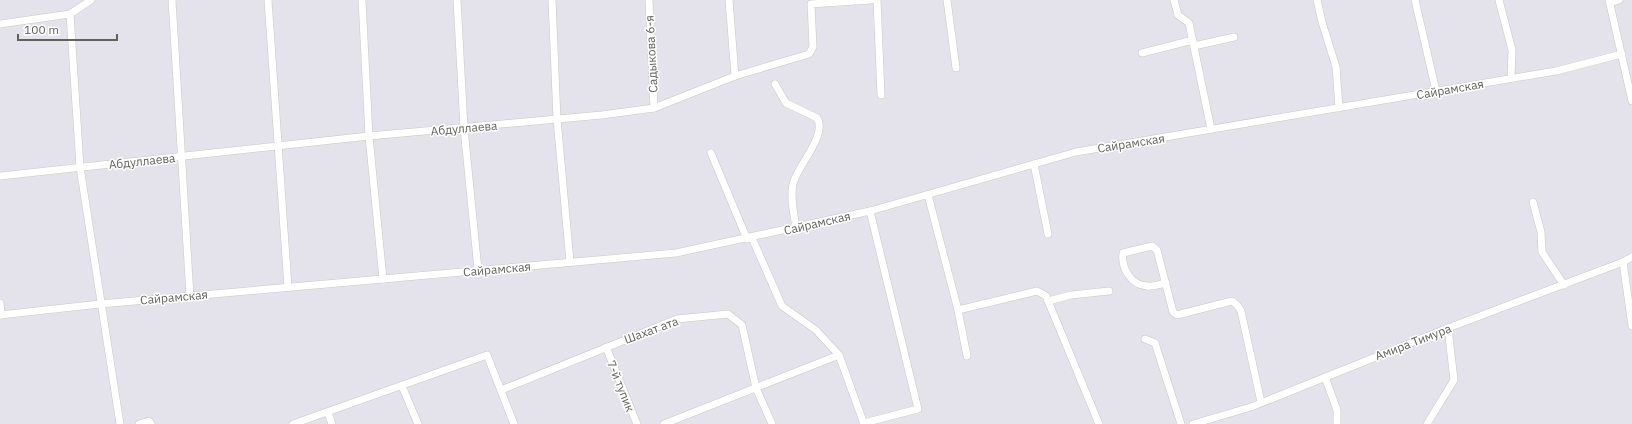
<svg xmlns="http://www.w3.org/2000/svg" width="1632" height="424" viewBox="0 0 1632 424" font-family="'IBM Plex Sans',sans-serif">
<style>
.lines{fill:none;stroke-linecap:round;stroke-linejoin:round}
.minor-casing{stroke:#c8c9c3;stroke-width:8}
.minor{stroke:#fff;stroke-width:7}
.labels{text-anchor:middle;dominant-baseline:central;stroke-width:3;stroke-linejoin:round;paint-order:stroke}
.street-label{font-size:12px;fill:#61615a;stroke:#fff}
</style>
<rect width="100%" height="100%" fill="#e4e2eb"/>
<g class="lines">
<defs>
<g id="minor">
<path d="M172 0 190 296"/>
<path d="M268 0 288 287"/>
<path d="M362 0 369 136 383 279"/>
<path d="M457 0 464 128 478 270"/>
<path d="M552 0 557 119 570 262"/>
<path d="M649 0 654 108"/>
<path d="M729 0 735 76"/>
<path d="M877 0 881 95"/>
<path d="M947 0 956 68"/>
<path d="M1174 0 1178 15 1189 23 1211 129"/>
<path d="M1317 0 1322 22 1336 67 1339 108"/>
<path d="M1415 0 1436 91"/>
<path d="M1499 0 1512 50 1511 78"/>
<path d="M1609 0 1632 101"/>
<path d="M1610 3 1619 0"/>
<path d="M70 14 80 167 120 424"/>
<path d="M0 24 70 14 91 0"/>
<path d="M1194 46 1234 37"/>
<path d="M1142 53 1193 40"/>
<path d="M775 84 786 103 817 118C828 135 797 166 793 184 790 198 794 214 796 228"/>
<path d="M711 153 747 239"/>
<path d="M1034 164 1048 234"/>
<path d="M0 176 369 136 602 115 654 108 735 76 809 54 813 47 811 4 871 0"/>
<path d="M928 195 958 310 1037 291 1046 296 1099 424"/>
<path d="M1533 202 1541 232 1542 252 1564 285"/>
<path d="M752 238 782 306 816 330 839 355 864 424"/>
<path d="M1623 262 1632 326"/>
<path d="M1166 283C1160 284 1153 287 1147 286 1130 285 1121 267 1123 253L1152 246 1157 250 1173 312 1177 315 1232 301 1237 305 1241 311 1261 402"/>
<path d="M1048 301 1071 295 1109 291"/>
<path d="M0 303 1 315"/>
<path d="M958 310 967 356"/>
<path d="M0 315 100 304 676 253 870 211 1076 152 1556 71 1622 54"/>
<path d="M1145 339 1155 343 1181 424"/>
<path d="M606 347 637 424"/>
<path d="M1325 377 1337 410V424"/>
<path d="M402 386 418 424"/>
<path d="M501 390 677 319 728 314 742 325 756 388 772 424"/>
<path d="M328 413 332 424"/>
<path d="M864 423 918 409 870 211"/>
<path d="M139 424 149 421 151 424"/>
<path d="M293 424 487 355 514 424"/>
<path d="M664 424 839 355"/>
<path d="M1193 424 1251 407 1448 328 1623 262 1632 257"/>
<path d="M1427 424 1454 380 1448 328"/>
</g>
</defs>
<use href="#minor" class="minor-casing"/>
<use href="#minor" class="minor"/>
</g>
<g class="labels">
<g class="street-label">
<text transform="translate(651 54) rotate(-93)">Садыкова 6-я</text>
<text transform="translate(1450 89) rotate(-10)">Сайрамская</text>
<text transform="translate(464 128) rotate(-5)">Абдуллаева</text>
<text transform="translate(1131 143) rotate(-9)">Сайрамская</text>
<text transform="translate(142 161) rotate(-6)">Абдуллаева</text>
<text transform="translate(817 223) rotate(-13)">Сайрамская</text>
<text transform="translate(497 269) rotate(-5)">Сайрамская</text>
<text transform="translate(174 297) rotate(-5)">Сайрамская</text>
<text transform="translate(651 330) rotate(-20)">Шахат ата</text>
<text transform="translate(1413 342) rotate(-21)">Амира Тимура</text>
<text transform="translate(621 386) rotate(68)">7-й тупик</text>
</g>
</g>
<path d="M18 34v6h99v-6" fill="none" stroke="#61615a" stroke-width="2"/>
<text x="24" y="34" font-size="12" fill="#61615a" stroke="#ffffff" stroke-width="3" paint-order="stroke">100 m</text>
</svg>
